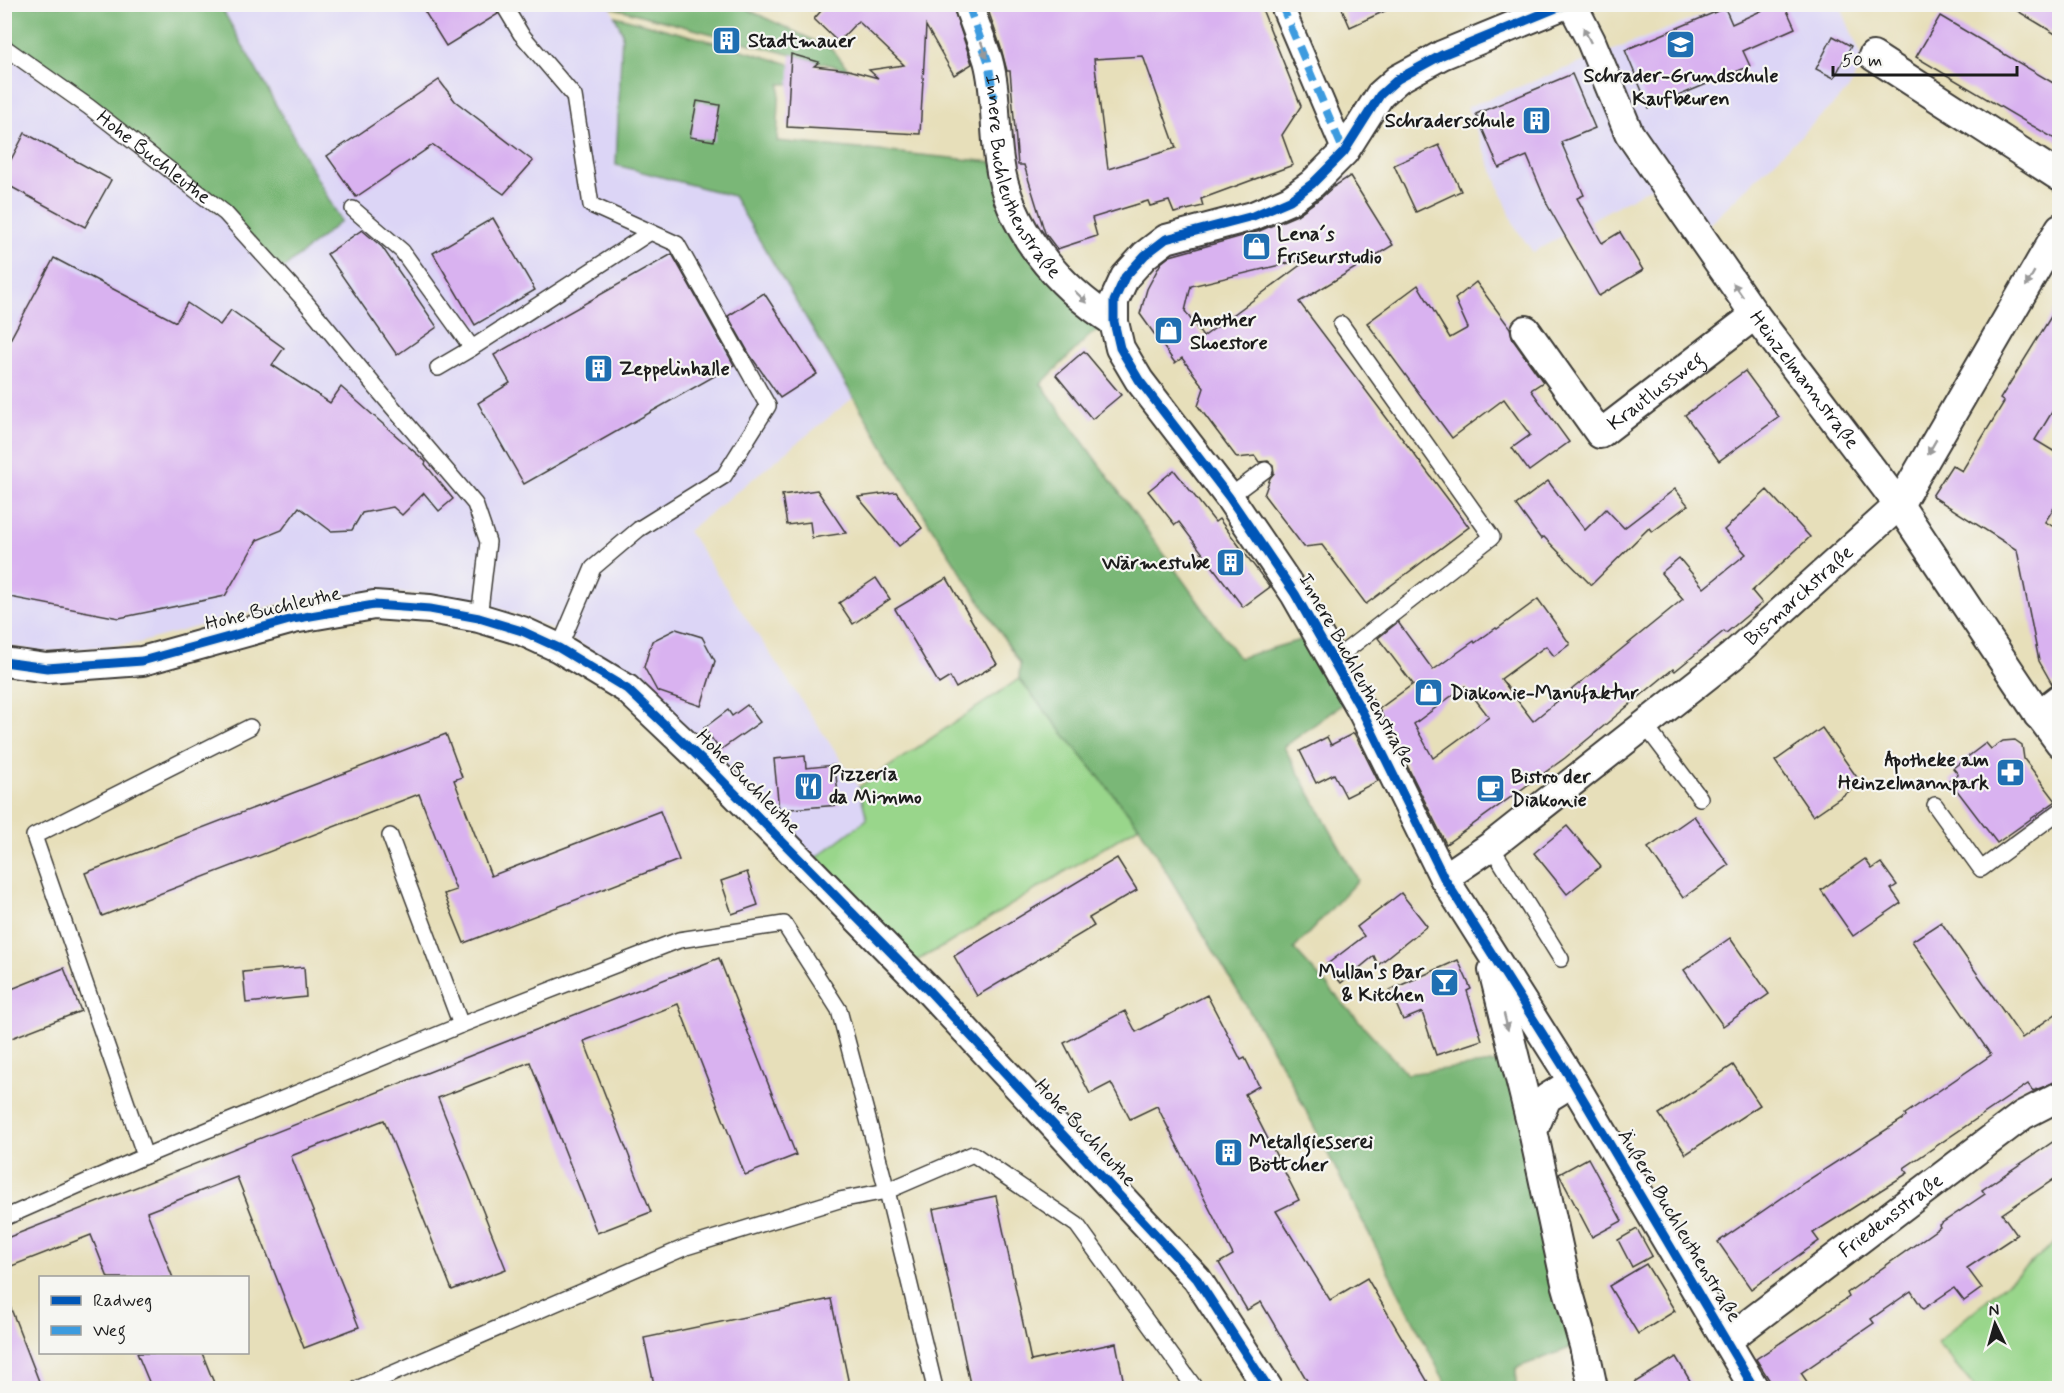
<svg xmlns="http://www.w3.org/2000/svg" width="2064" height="1393" viewBox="0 0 2064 1393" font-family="Mynerve,sans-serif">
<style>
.built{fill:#dcd5f6}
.green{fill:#99d68b;stroke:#5a7954;stroke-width:1.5}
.forest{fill:#7ab777;stroke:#4b6a4a;stroke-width:1.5}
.building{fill:#d9b2f0;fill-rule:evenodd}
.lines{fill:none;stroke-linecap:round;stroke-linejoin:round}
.service-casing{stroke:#3a3934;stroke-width:18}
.pedestrian-casing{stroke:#3a3934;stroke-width:26}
.minor-casing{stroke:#3a3934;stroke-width:32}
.service{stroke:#fff;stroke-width:15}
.pedestrian{stroke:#fff;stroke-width:22}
.minor{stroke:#fff;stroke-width:28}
.quiet{stroke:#3c9bdf;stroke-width:8;stroke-dasharray:15 8;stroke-linecap:butt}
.cycleway-casing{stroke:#f6f6f2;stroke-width:13}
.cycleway{stroke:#0057b8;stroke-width:9}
.oneway{fill:#999}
.labels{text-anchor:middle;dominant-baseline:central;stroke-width:4.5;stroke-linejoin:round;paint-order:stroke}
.poi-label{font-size:20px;font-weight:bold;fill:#1c1c1c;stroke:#f6f6f2;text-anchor:start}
.street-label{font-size:20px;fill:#1c1c1c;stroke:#f6f6f2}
</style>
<rect width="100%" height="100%" fill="#f6f6f2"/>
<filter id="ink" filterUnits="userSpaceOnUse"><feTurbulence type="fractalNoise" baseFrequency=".0167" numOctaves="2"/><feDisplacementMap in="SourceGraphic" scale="12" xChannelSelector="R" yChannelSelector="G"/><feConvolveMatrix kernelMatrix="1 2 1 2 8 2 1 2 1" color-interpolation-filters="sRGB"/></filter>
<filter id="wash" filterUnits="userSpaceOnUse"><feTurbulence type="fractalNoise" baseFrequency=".008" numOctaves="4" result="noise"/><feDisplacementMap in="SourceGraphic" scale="24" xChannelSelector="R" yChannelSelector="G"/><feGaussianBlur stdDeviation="1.35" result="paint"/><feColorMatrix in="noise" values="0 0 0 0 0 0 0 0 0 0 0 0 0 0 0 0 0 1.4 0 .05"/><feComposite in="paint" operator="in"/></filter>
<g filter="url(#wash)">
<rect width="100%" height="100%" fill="#e7dfba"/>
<g class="built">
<path d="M220 5H610L622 32 616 165 733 196 853 398 688 531 859 787 867 818 812 861 632 675 565 635 525 617 483 604 431 594 374 592 286 602 138 643 46 652 5 646V53L85 111 223 218 283 269 340 220Z"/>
<path d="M1729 5H1840L1863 60 1849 89 1708 225 1673 175 1533 252 1515 227 1467 107Z"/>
</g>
<g class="green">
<path d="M1019 679 1139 826 946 945 914 962 812 861 867 819 859 787Z"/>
<path d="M2059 1239V1388H1975L1937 1342Z"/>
</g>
<g class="forest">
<path d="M12 5H220L341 221 283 269 92 103 10 42Z"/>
<path d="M610 5H738L832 49 849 70 633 13 611 7Z"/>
<path d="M615 16 725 45 847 81 780 84 777 141 992 162 1103 328 1090 335 1041 384 1239 658 1314 636 1348 700 1284 747 1358 880 1294 949 1407 1074 1507 1061 1573 1347 1516 1368V1388H1448L1287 1074 1139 826 1019 679 1020 663 929 523 733 196 616 165 622 32Z"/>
</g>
<g id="blocks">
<g class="building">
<path d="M420 4H493L498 14 446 46Z"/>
<path d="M827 4H952L972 64 954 75 926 26 920 134 787 127 791 54 819 62 814 66 849 70 878 78 869 70 904 65 858 21 838 42 814 19Z"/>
<path d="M986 4H1260L1301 106 1282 135 1293 165 1201 199 1203 206 1174 213 1169 201 1150 206 1148 201 1092 218 1097 236 1057 249 1045 233 1024 165H1018L1010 71H1007L1001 48ZM1143 56 1176 148 1108 169 1094 59Z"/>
<path d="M1340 4H1400L1350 27Z"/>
<path d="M1776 4H1784L1795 28 1743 51 1750 66 1649 108 1625 50 1725 8 1732 24Z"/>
<path d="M2006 4H2060V37L2041 25Z"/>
<path d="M1940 16 2060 87V142L1916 57Z"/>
<path d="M1833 36 1851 46 1834 78 1816 69Z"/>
<path d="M1572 74 1595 128 1561 142 1584 195 1577 198 1602 243 1620 232 1643 270 1599 296 1548 206 1527 156 1499 168 1476 114Z"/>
<path d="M439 80 455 101 533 161 504 194 433 145 356 197 327 156Z"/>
<path d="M697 101 720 105 714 141 690 137Z"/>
<path d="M25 133 111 180 85 227 4 183V173Z"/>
<path d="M1439 145 1461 191 1416 212 1394 165Z"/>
<path d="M1350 176 1393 245 1299 302 1469 527 1366 604 1322 545 1304 547 1264 495 1270 478 1274 473 1273 465 1268 461 1259 462 1255 456 1237 458 1198 406 1204 388 1182 358 1175 363 1140 314 1147 289 1161 263 1170 256 1257 232 1297 215 1322 197 1333 187ZM1310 258 1203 337 1185 311 1191 286Z"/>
<path d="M493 218 535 290 475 325 433 253Z"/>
<path d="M362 230 382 247 437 327 397 355 327 254Z"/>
<path d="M672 254 734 365 524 484 478 403 510 383 494 355Z"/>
<path d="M54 258 176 322 187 303 220 325 231 310 284 348 272 365 330 403 341 387 426 462 425 464 453 499 439 511 424 493 402 515 393 507 362 513 352 530 331 531 299 507 282 530 257 540 225 596 119 618 4 596V351Z"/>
<path d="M1476 282 1510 328 1513 340 1543 382 1531 390 1569 442 1529 471 1512 448 1530 435 1504 399 1452 438 1367 323 1418 285 1450 338 1468 328 1455 299Z"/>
<path d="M764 293 817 374 780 398 750 355 728 316Z"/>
<path d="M2060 302V399L2035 440 2060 455V498L2045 522 2060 530V682L2052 684 2039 661 2017 550 1932 496 1952 465 1962 471 2004 402 2000 399Z"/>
<path d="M1084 351 1121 395 1092 419 1056 375Z"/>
<path d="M1745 371 1779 417 1719 461 1685 415Z"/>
<path d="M1174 470 1215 522 1219 519 1270 587 1243 607 1179 522 1175 525 1148 491Z"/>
<path d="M1548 481 1585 530 1606 509 1624 528 1675 489 1688 505 1652 532 1649 528 1591 585 1544 537 1541 539 1516 505Z"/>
<path d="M817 490 846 533 812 538 810 522 787 525 782 495Z"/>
<path d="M1767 490 1810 537 1752 591 1762 603 1726 633 1724 631 1675 671 1673 669 1565 758 1446 844 1379 709 1413 684 1378 638 1398 622 1433 670 1474 641 1475 643 1496 628 1497 629 1538 599 1570 644 1554 656 1546 646 1501 679 1533 721 1683 599 1661 573 1679 558 1704 588 1746 554 1724 530ZM1465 686 1489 717 1433 758 1414 724Z"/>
<path d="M896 492 922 528 899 546 858 497Z"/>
<path d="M876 578 890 599 853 624 839 603Z"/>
<path d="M947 578 997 664 956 688 950 677 939 684 895 609Z"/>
<path d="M676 629 702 637 715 661 701 706 657 691 644 667 652 641Z"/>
<path d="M747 705 760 722 720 750 704 728 728 710 732 716Z"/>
<path d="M1822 728 1861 783 1813 816 1775 761Z"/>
<path d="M1354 733 1378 781 1346 797 1334 774 1316 783 1300 751 1327 737 1331 745Z"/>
<path d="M446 734 462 777 454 780 491 876 660 811 679 860 464 943 444 894 456 890 419 794 102 916 85 873Z"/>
<path d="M2015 740 2022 745 2024 759 2056 801 1997 843 1949 780 1958 774 1953 768 1986 743 1991 749 2003 741Z"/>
<path d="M805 756 806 768 835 765 839 805 779 810 774 759Z"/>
<path d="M1694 816 1729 865 1683 898 1648 848Z"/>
<path d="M1567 826 1601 866 1567 894 1534 853Z"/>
<path d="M1117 858 1137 890 1089 918 1094 926 977 996 954 956Z"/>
<path d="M1865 859 1872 869 1881 863 1897 885 1891 889 1901 903 1853 936 1821 890Z"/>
<path d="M747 872 758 905 732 914 721 881Z"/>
<path d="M1401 893 1427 926 1378 965 1374 956 1341 983 1326 965 1364 936 1357 927Z"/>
<path d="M1941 922 2022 1038 2060 1011V1080L2033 1091 2028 1084 1904 1168 1908 1173 1813 1233 1819 1241 1751 1289 1718 1242 1805 1182 1906 1117 1905 1114 1991 1055 1912 941Z"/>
<path d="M1730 938 1769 994 1723 1026 1684 970Z"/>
<path d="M719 958 796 1155 745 1175 678 1004 584 1041 651 1212 597 1233 530 1062 438 1098 506 1269 452 1290 384 1120 291 1156 359 1327 304 1348 237 1177 147 1212 173 1278H108L91 1235 4 1269V1239Z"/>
<path d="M1458 960 1471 989 1467 991 1482 1040 1436 1055 1422 1012 1403 1020 1390 990Z"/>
<path d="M304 967 306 997 246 1003 243 972Z"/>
<path d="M64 968 81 1011 4 1041V992Z"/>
<path d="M1207 995 1241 1060 1245 1058 1259 1086 1245 1094 1299 1200 1276 1211 1330 1300 1367 1278 1432 1389H1312L1261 1302 1247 1310 1219 1263 1233 1255 1157 1106 1130 1119 1111 1083 1090 1094 1064 1043 1125 1011 1136 1032Z"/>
<path d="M1733 1065 1760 1105 1686 1154 1659 1114Z"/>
<path d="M2060 1137V1175L2002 1214 2017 1235 1967 1268 1982 1288 1964 1301 1954 1288 1923 1309 1911 1291 1871 1319 1874 1323 1801 1373 1812 1389H1775L1756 1359 1849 1297 1847 1293 1940 1227 1939 1225 1985 1194 1982 1190Z"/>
<path d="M1588 1158 1622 1221 1592 1237 1559 1174Z"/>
<path d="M996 1196 1031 1361 1116 1343 1125 1389H971L933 1209Z"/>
<path d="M1637 1229 1652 1256 1632 1267 1618 1240Z"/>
<path d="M1646 1264 1675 1311 1638 1334 1609 1286Z"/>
<path d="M6 1296 42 1389H4Z"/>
<path d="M831 1299 850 1389H655L644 1338Z"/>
<path d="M137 1353H202L214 1383 202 1389H152Z"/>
<path d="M1676 1357 1695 1389H1624Z"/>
</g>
</g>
</g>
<g filter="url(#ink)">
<use href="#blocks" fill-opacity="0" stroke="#3a3934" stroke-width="1.5"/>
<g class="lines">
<defs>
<g id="service">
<path d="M503 4 521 34 574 96 591 205 677 244 768 406 724 476 639 529 593 568 559 648"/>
<path id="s1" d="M4 47 89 107 225 213 304 300 378 390 475 504 488 542 479 618"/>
<path d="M353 209 402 251 472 348"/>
<path d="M438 368 472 348 649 233"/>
<path d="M1229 497 1265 470"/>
<path d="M1334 660 1492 537 1341 324"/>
<path d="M1644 724 1700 798"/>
<path d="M1935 805 1981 869 2060 811"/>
<path d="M390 836 461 1025"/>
<path d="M1491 846 1561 959"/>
<path d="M145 1156 34 836 250 727"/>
<path d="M4 1218 145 1156 461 1025 679 940 784 924 839 1010 887 1191 935 1388"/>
<path d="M359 1388 686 1247 839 1200 887 1191 973 1154 1077 1225 1195 1388"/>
</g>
<path id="pedestrian" d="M1281 4 1344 152"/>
<g id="minor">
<path id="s2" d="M968 4C974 23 982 41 988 60 997 92 994 127 999 160 1008 228 1057 286 1114 322"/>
<path d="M1566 4 1442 55 1398 79 1380 95 1344 152 1312 184 1290 200 1253 216 1166 239 1145 255 1125 277 1114 301V322L1120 348 1139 380 1229 497 1295 594 1363 713 1444 878 1573 1082 1754 1388"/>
<path id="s3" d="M1572 4 1591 41 1629 133 1755 315 1899 505 2037 712 2060 743"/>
<path d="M1873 56 2060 177"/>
<path id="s4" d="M1526 330 1600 434 1755 315"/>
<path d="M4 662 47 668 142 661 293 619 374 605 430 609 479 618 522 631 559 648 627 689 705 763 930 992 1197 1279 1268 1388"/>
<path d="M2038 715 2060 698"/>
<path id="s5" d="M1444 878 1491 846 1732 656 1899 505 2060 228"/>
<path d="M1493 970 1533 1131"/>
<path d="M1573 1082 1547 1098 1533 1131 1566 1283 1584 1346 1593 1388"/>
<path id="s6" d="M1726 1341 2023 1115 2060 1096"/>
</g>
</defs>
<use href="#service" class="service-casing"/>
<use href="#pedestrian" class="pedestrian-casing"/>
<use href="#minor" class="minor-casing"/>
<use href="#service" class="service"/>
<use href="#pedestrian" class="pedestrian"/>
<use href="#minor" class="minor"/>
<g class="quiet">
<path d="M968 4 988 61 994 98"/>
<path d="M1281 4 1344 152"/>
</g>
<defs>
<g id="cycleway">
<path d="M1566 4 1442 55 1398 79 1380 95 1344 152 1312 184 1290 200 1253 216 1166 239 1145 255 1125 277 1114 301V322L1120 348 1139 380 1229 497 1295 594 1363 713 1444 878 1573 1082 1754 1388"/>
<path d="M4 662 47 668 142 661 293 619 374 605 430 609 479 618 522 631 559 648 627 689 705 763 930 992 1197 1279 1268 1388"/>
</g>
</defs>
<use href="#cycleway" class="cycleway-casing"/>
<use href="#cycleway" class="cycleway"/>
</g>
<defs><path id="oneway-solid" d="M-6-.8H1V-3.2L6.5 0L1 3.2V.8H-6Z" transform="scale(1.5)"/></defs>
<g class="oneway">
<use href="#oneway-solid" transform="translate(1587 35) rotate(-116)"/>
<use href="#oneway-solid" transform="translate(984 50) rotate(70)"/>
<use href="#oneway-solid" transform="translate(2030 279) rotate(120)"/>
<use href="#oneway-solid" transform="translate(1738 290) rotate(-125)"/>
<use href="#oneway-solid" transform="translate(1081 297) rotate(44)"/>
<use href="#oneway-solid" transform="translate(1932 447) rotate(120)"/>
<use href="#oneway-solid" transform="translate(1506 1022) rotate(76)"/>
</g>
</g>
<defs>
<symbol id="building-square" viewBox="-11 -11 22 22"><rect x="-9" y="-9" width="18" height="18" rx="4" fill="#1f6fb2" stroke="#f6f6f2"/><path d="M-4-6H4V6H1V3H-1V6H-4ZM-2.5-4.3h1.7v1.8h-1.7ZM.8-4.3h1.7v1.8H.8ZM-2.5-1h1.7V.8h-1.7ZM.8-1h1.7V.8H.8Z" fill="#fff"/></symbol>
<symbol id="school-square" viewBox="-11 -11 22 22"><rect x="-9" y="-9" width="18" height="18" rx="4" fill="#1f6fb2" stroke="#f6f6f2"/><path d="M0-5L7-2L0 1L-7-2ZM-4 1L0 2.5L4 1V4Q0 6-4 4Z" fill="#fff"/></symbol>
<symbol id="shop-square" viewBox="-11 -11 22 22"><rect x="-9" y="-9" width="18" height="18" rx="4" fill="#1f6fb2" stroke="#f6f6f2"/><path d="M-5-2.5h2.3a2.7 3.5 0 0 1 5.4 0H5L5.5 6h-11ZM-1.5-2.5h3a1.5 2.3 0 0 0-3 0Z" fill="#fff"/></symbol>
<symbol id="pharmacy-square" viewBox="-11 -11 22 22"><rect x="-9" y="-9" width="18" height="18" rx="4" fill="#1f6fb2" stroke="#f6f6f2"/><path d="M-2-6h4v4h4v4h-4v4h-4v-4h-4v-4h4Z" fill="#fff"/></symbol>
<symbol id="restaurant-square" viewBox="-11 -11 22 22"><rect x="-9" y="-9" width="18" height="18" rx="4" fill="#1f6fb2" stroke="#f6f6f2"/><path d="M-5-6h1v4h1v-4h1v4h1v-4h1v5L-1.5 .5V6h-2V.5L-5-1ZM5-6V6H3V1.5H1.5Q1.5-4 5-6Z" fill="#fff"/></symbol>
<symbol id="cafe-square" viewBox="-11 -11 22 22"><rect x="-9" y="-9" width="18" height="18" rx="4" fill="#1f6fb2" stroke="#f6f6f2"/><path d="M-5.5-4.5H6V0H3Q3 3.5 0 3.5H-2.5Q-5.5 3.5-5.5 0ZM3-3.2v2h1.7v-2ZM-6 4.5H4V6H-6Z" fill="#fff"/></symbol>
<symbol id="bar-square" viewBox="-11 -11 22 22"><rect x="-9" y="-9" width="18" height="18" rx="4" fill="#1f6fb2" stroke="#f6f6f2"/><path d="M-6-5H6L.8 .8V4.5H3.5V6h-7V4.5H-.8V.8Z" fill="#fff"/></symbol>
</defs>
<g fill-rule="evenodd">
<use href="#building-square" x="710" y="24" width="33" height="33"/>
<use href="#school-square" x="1664" y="28" width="33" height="33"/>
<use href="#building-square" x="1520" y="104" width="33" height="33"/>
<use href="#shop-square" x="1240" y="230" width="33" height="33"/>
<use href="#shop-square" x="1152" y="314" width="33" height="33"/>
<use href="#building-square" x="582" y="352" width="33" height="33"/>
<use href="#building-square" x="1214" y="546" width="33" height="33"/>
<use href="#shop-square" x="1412" y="676" width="33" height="33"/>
<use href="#pharmacy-square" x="1994" y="756" width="33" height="33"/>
<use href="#restaurant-square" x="792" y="770" width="33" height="33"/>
<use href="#cafe-square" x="1474" y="772" width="33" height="33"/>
<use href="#bar-square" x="1428" y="966" width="33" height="33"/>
<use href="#building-square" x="1212" y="1136" width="33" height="33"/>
</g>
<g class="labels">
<g class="poi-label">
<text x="748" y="41">Stadtmauer</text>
<text x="1681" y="76" text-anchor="middle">Schrader-Grundschule<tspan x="1681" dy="23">Kaufbeuren</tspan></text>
<text x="1515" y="121" text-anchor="end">Schraderschule</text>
<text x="1277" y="234">Lena´s<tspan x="1277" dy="23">Friseurstudio</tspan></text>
<text x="1190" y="320">Another<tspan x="1190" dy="23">Shoestore</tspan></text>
<text x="619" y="369">Zeppelinhalle</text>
<text x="1210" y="563" text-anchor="end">Wärmestube</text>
<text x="1450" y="693">Diakonie-Manufaktur</text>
<text x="1989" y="760" text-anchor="end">Apotheke am<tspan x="1989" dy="23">Heinzelmannpark</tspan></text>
<text x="829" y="774">Pizzeria<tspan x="829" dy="23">da Mimmo</tspan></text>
<text x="1511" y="777">Bistro der<tspan x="1511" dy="23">Diakonie</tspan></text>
<text x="1424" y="972" text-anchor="end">Mullan's Bar<tspan x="1424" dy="23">&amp; Kitchen</tspan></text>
<text x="1249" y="1142">Metallgiesserei<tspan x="1249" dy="23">Böttcher</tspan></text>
</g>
<g class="street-label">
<text stroke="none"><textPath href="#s1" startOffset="186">Hohe Buchleuthe</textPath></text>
<text stroke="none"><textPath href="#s2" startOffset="183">Innere Buchleuthenstraße</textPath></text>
<text stroke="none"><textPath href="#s3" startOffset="444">Heinzelmannstraße</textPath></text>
<text stroke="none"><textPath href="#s4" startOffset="198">Krautlussweg</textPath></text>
<text stroke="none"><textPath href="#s5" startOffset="454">Bismarckstraße</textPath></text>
<text transform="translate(273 609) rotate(-13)">Hohe Buchleuthe</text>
<text transform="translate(1356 670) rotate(61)">Innere Buchleuthenstraße</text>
<text transform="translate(748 782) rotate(45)">Hohe Buchleuthe</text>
<text transform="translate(1085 1133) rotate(47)">Hohe Buchleuthe</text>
<text stroke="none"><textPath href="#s6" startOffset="207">Friedensstraße</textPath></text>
<text transform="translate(1679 1226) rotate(59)">Äußere Buchleuthenstraße</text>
</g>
</g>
<rect width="2064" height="1393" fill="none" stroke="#f6f6f2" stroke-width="24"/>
<rect x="39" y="1276" width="210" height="78" fill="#f6f6f2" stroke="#9f9f9c" stroke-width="1.5"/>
<rect x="51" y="1296" width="30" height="9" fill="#0057b8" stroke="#9f9f9c" stroke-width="1.5"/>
<text x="93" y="1306" font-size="18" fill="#1c1c1c">Radweg</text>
<rect x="51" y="1326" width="30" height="9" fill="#3c9bdf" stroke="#9f9f9c" stroke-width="1.5"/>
<text x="93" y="1336" font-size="18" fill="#1c1c1c">Weg</text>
<g transform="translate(1995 1324) rotate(355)" stroke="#f6f6f2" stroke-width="4.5" paint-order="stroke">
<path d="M0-4.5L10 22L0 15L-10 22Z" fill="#1c1c1c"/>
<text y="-9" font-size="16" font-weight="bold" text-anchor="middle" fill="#1c1c1c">N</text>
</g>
<path d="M1833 66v9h184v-9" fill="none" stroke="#1c1c1c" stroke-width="3"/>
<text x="1842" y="66" font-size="18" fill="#1c1c1c" stroke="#f6f6f2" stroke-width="4.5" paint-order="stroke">50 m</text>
</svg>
